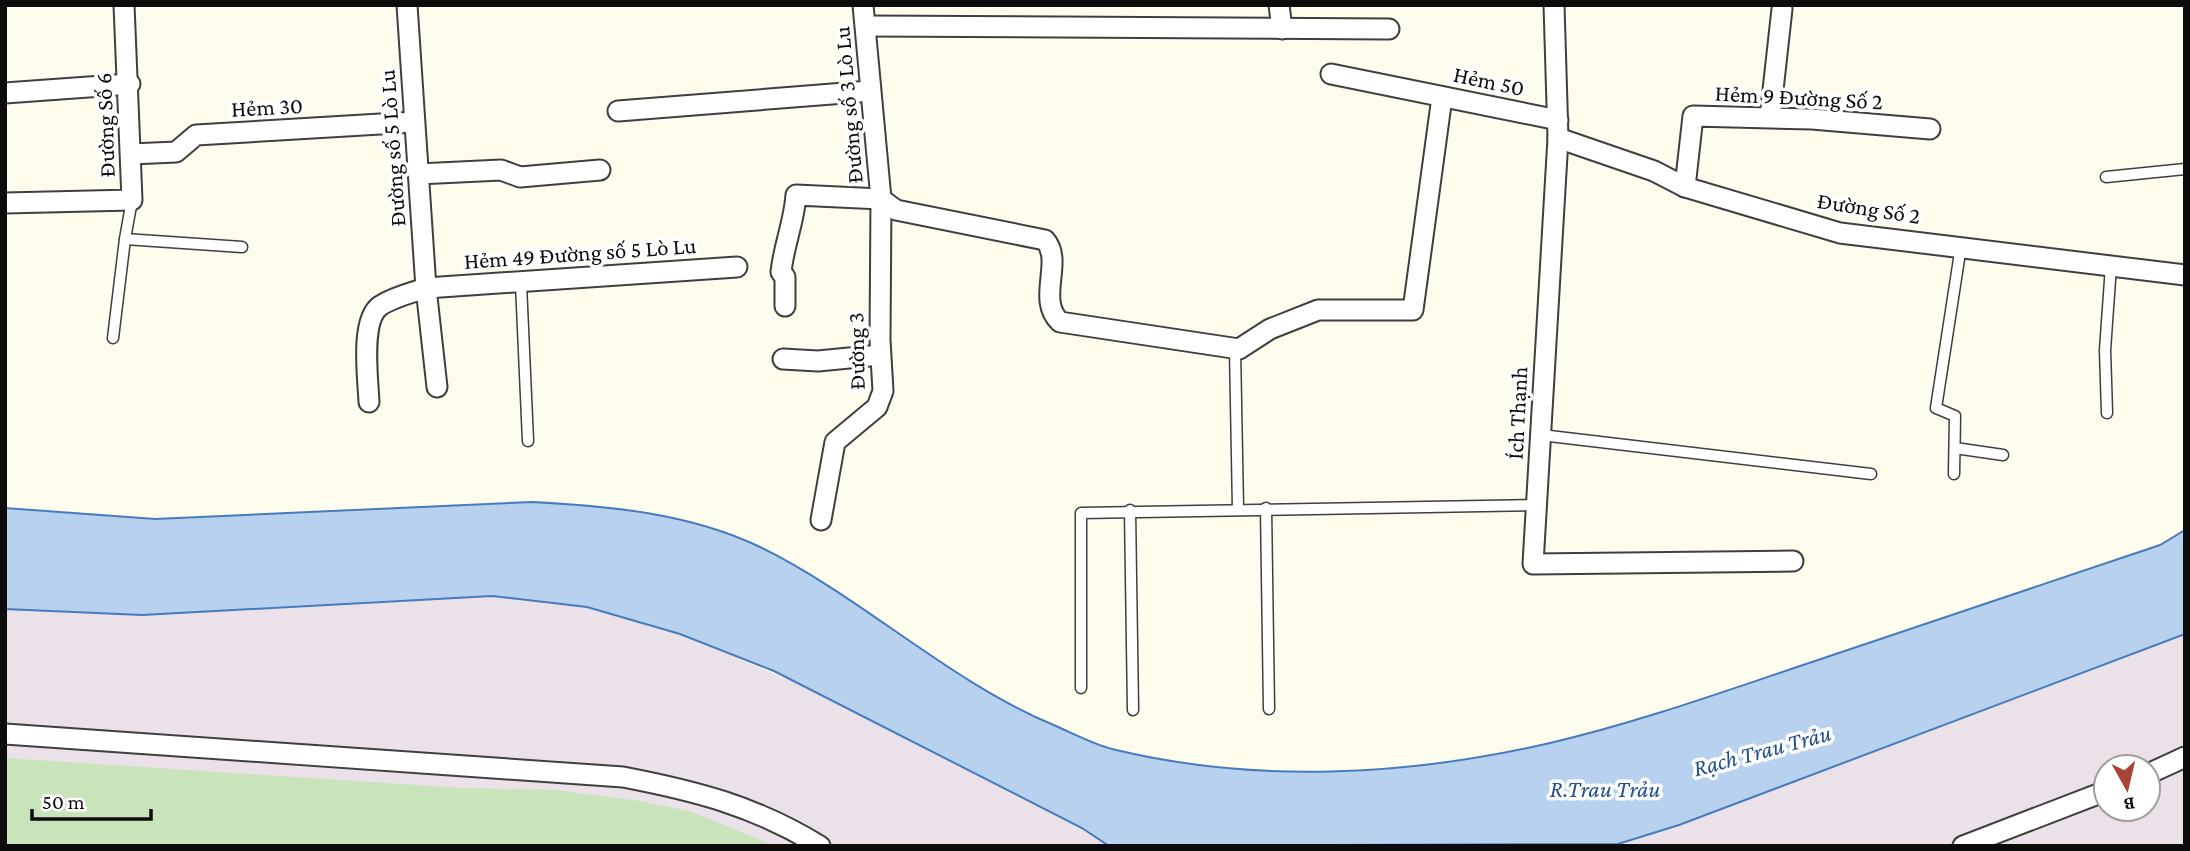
<svg xmlns="http://www.w3.org/2000/svg" width="2190" height="851" viewBox="0 0 2190 851" font-family="'Crimson Pro',serif">
<style>
.industrial{fill:#eae1e9;fill-rule:evenodd}
.green{fill:#c9e3bb}
.water{fill:#b7d1ee;stroke:#477bbc;stroke-width:2}
.lines{fill:none;stroke-linecap:round;stroke-linejoin:round}
.service-casing{stroke:#3f3f3f;stroke-width:13}
.minor-casing{stroke:#3f3f3f;stroke-width:23}
.service{stroke:#fff;stroke-width:10}
.minor{stroke:#fff;stroke-width:19}
.labels{text-anchor:middle;dominant-baseline:central;stroke-width:7;stroke-linejoin:round;paint-order:stroke}
.street-label{font-size:23px;fill:#0c0c0c;stroke:#fff}
.water-label{font-size:24px;font-style:italic;fill:#254f8e;stroke:#fff}
</style>
<rect width="100%" height="100%" fill="#fdfced"/>
<g class="industrial">
<path d="M492 596 587 607 680 634 1183 846H5V609L142 615Z"/>
<path d="M2185 634V846H1606L1618 844ZM2106 767H2148V809H2106Z"/>
</g>
<path class="green" d="M5 758 463 788 556 790 640 801 692 812 775 846H5Z"/>
<path class="water" d="M532 502C609 506 689 513 760 547 864 598 949 682 1056 726 1074 734 1093 744 1112 749 1255 784 1408 776 1550 743 1640 722 1728 690 1815 661 1930 622 2045 584 2160 545L2185 530V634L1679 825 1618 844 1109 846 1082 828 774 671 680 634 587 607 492 596 142 615 5 609V508L155 519Z"/>
<g class="lines">
<defs>
<g id="service">
<path d="M2106 177 2185 169"/>
<path d="M132 200 125 239 242 247"/>
<path d="M521 284 528 441"/>
<path d="M113 338 125 239"/>
<path d="M1235 349 1238 509"/>
<path d="M2107 413 2105 350 2111 266"/>
<path d="M1541 435 1871 474"/>
<path d="M1955 448 2003 455"/>
<path d="M1954 474 1955 416 1936 408 1961 246"/>
<path d="M1266 508 1269 709"/>
<path d="M1130 510 1133 710"/>
<path d="M1081 688V513L1536 505"/>
</g>
<g id="minor">
<path d="M407 5 426 288 437 387"/>
<path d="M1279 5 1282 29"/>
<path d="M1554 5 1558 138 1533 564 1793 561"/>
<path d="M866 26 1389 29"/>
<path d="M1331 74 1558 120"/>
<path d="M5 93 130 84"/>
<path d="M618 111 870 91"/>
<path d="M1770 117 1782 9"/>
<path d="M1558 138 1654 171 1685 187 1840 233 2185 275"/>
<path d="M131 154 176 152 196 135 414 122"/>
<path d="M418 174 501 170 520 177 600 170"/>
<path d="M1685 187 1693 116 1812 119 1930 129"/>
<path d="M881 199 896 210 1045 240C1064 261 1036 300 1060 322L1239 349 1270 329 1318 310H1413L1442 97"/>
<path d="M5 203 132 200 124 5"/>
<path d="M785 306V277L781 272C784 244 794 223 796 195L881 199"/>
<path d="M783 359 818 361 880 355"/>
<path d="M369 402C368 379 360 320 380 306 393 297 411 293 426 288L737 267"/>
<path d="M821 520 835 442 877 407 883 391 880 340 881 199 863 5"/>
<path d="M5 734 623 777C696 791 755 806 820 846"/>
<path d="M2148 774 2185 757"/>
<path d="M1963 846 2106 791"/>
</g>
</defs>
<use href="#service" class="service-casing"/>
<use href="#minor" class="minor-casing"/>
<use href="#service" class="service"/>
<use href="#minor" class="minor"/>
</g>
<g class="labels">
<g class="street-label">
<text transform="translate(1489 81) rotate(12)">Hẻm 50</text>
<text transform="translate(1799 97) rotate(3)">Hẻm 9 Đường Số 2</text>
<text transform="translate(848 105) rotate(-95)">Đường số 3 Lò Lu</text>
<text transform="translate(267 107) rotate(-3)">Hẻm 30</text>
<text transform="translate(105 125) rotate(-92)">Đường Số 6</text>
<text transform="translate(392 148) rotate(-94)">Đường số 5 Lò Lu</text>
<text transform="translate(1869 208) rotate(9)">Đường Số 2</text>
<text transform="translate(580 253) rotate(-4)">Hẻm 49 Đường số 5 Lò Lu</text>
<text transform="translate(856 351) rotate(-91)">Đường 3</text>
<text transform="translate(1517 413) rotate(-87)">Ích Thạnh</text>
</g>
<g class="water-label">
<text transform="translate(1762 750) rotate(-15)">Rạch Trau Trảu</text>
<text x="1605" y="788">R.Trau Trảu</text>
</g>
</g>
<rect width="2190" height="851" fill="none" stroke="#0c0c0c" stroke-width="14"/>
<g transform="translate(2127 788) rotate(172)"><circle r="33" fill="#ffffff" stroke="#9e9e9e" stroke-width="2"/>
<path d="M0-5L12 26L0 18L-12 26Z" fill="#ab4235"/>
<text y="-10" font-size="19" font-weight="bold" text-anchor="middle" fill="#0c0c0c">B</text>
</g>
<path d="M32 809v10h119v-10" fill="none" stroke="#0c0c0c" stroke-width="3.5"/>
<text x="42" y="809" font-size="21" fill="#0c0c0c" stroke="#ffffff" stroke-width="5" paint-order="stroke">50 m</text>
</svg>
